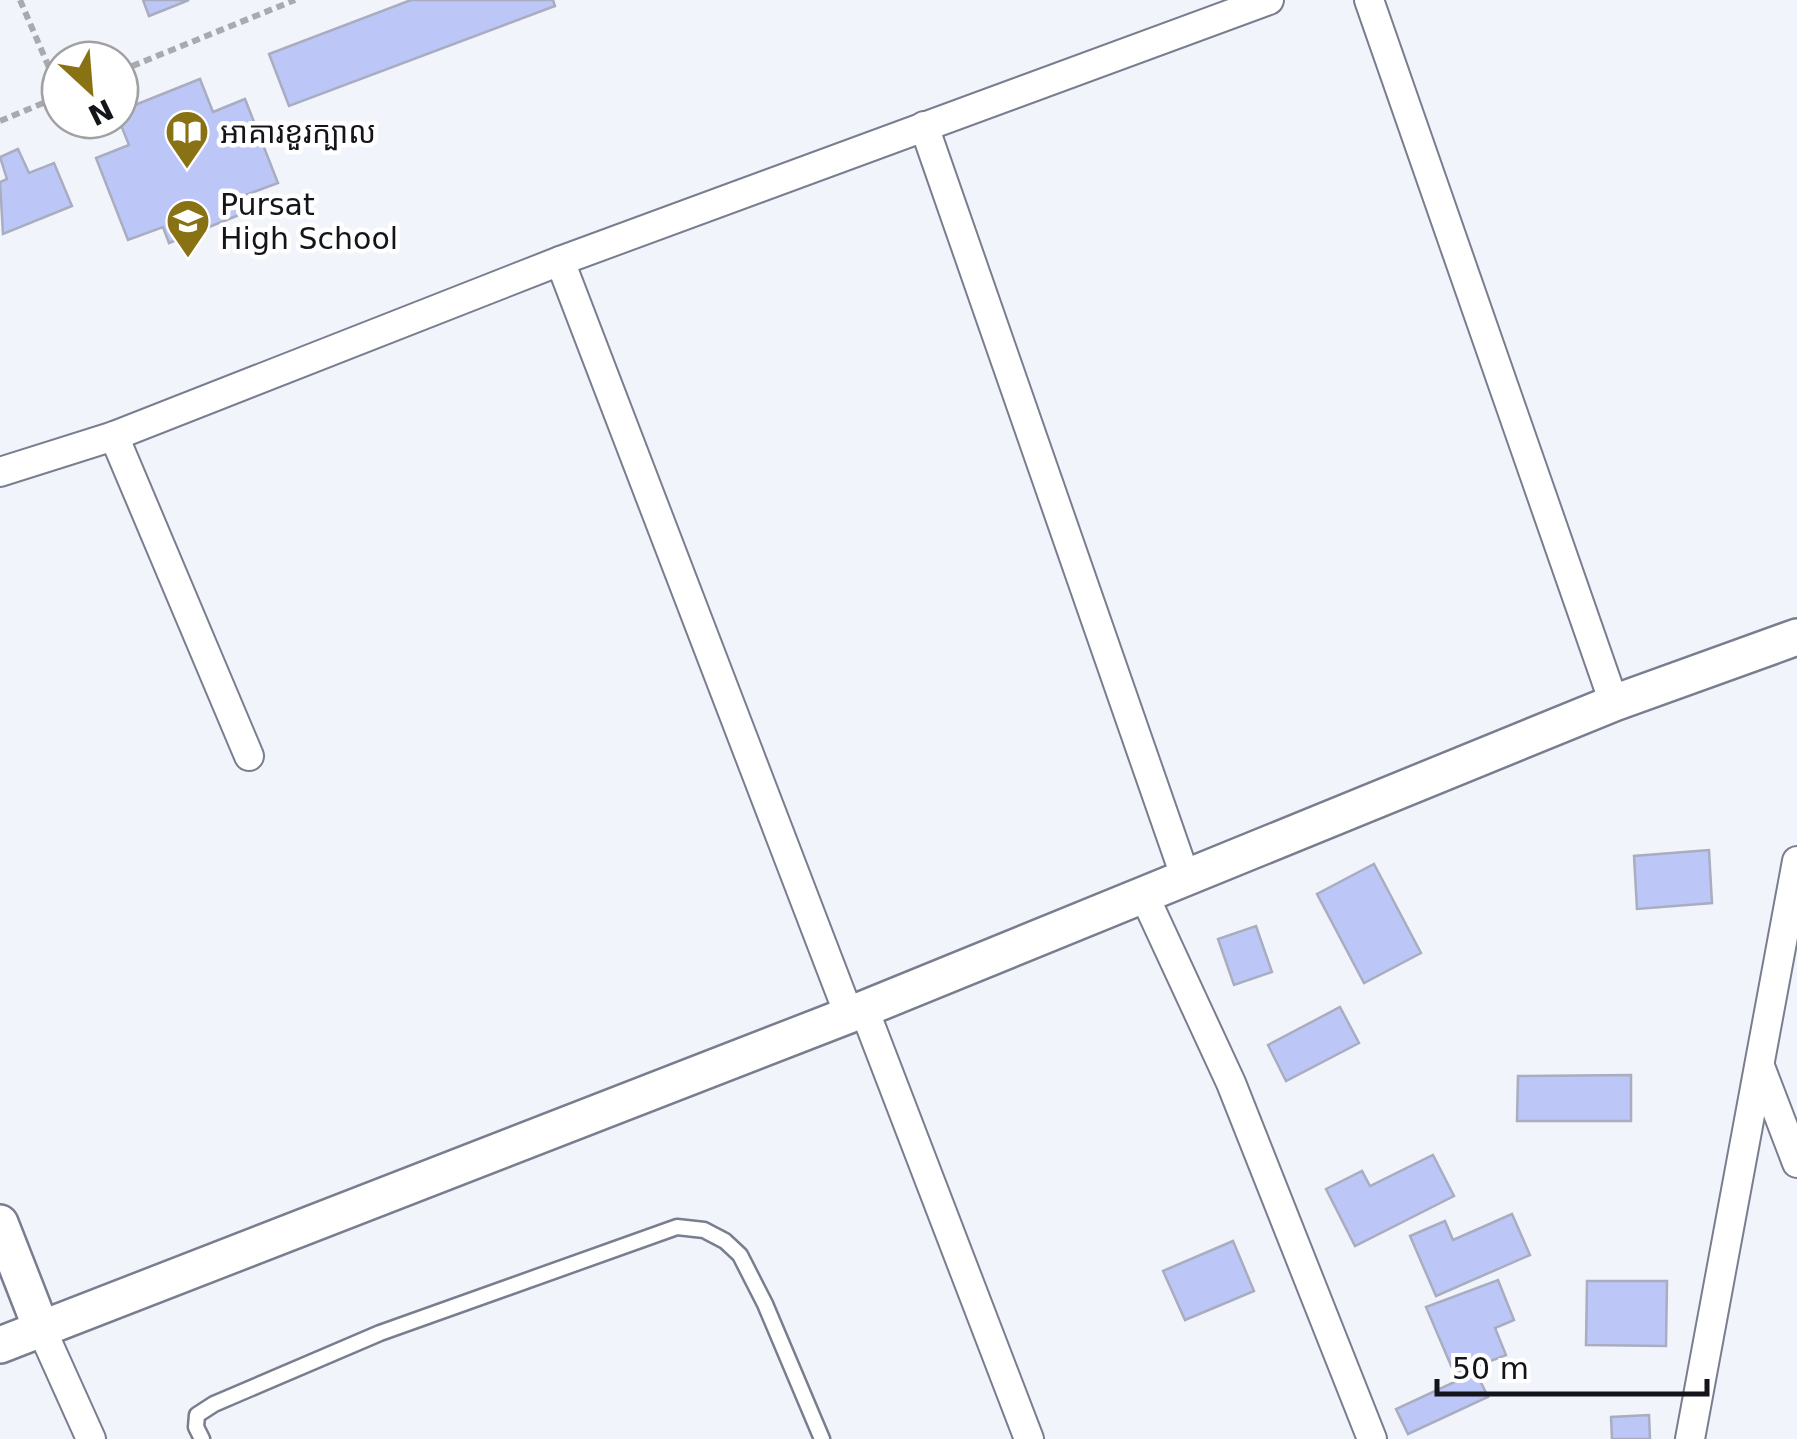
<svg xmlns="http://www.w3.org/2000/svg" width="1797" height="1439" viewBox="0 0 1797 1439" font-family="'DejaVu Sans','Noto Sans Khmer',sans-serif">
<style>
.building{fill:#bdc7f7;stroke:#a8adc0;stroke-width:2.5}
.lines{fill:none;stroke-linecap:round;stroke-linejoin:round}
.service-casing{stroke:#797e8f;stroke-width:19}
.minor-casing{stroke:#797e8f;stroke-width:32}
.tertiary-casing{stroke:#797e8f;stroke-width:40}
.path{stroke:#a8aab1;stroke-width:6;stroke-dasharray:8 5;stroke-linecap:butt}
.service{stroke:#fff;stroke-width:14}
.minor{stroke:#fff;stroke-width:28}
.tertiary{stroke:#fff;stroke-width:35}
.labels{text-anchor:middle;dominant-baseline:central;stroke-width:9;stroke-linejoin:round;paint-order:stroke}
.poi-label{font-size:30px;fill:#13151b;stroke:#fff;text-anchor:start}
</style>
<rect width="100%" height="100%" fill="#f2f4fc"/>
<g class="building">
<path d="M143 0H189L149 16Z"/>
<path d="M411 0H553L555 6 289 106 269 54Z"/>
<path d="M200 79 213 112 245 99 278 183 243 196 249 211 169 243 163 227 128 240 96 158 129 145 119 120 120 111Z"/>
<path d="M18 149 29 173 54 163 72 206 3 234 0 182 7 179 0 157Z"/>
<path d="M1709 850 1712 903 1637 909 1634 856Z"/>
<path d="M1374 864 1421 953 1364 983 1317 894Z"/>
<path d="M1256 926 1272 972 1234 985 1218 939Z"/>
<path d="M1340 1007 1359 1043 1286 1081 1268 1045Z"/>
<path d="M1631 1075V1121H1517L1518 1076Z"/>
<path d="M1433 1155 1454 1196 1355 1246 1326 1189 1362 1171 1370 1186Z"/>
<path d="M1512 1214 1530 1255 1436 1296 1410 1236 1445 1221 1453 1240Z"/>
<path d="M1233 1241 1254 1291 1185 1320 1163 1271Z"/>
<path d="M1498 1280 1514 1320 1495 1328 1506 1355 1455 1375 1426 1307Z"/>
<path d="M1587 1281H1667L1666 1346 1586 1345Z"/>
<path d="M1476 1372 1488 1397 1408 1434 1396 1409Z"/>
<path d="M1649 1415 1650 1439H1612L1611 1417Z"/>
</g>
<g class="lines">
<defs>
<path id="service" d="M202 1439 196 1427 197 1415 214 1404 380 1333 677 1227 704 1230 725 1241 740 1255 765 1304 822 1439"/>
<g id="minor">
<path d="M1369 0 1614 703"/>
<path d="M924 126 1185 876"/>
<path d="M560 261 849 1015"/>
<path d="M114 436 249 756"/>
<path d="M0 472 114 436 560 261 1269 0"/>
<path d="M1143 893 1231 1083 1372 1439"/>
<path d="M864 1009 1029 1439"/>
<path d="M1761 1069 1797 1163"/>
<path d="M41 1328 91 1439"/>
<path d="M1690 1439 1797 861"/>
</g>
<g id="tertiary">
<path d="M0 1223 41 1328"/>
<path d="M0 1345 849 1015 1614 703 1797 637"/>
</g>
</defs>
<use href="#service" class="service-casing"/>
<use href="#minor" class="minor-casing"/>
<use href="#tertiary" class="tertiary-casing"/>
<g class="path">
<path d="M20 0 60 93"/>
<path d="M120 71 295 0"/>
<path d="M0 121 60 96"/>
</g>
<use href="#service" class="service"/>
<use href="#minor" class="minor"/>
<use href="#tertiary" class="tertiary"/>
</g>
<defs>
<symbol id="library-pin" viewBox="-11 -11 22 30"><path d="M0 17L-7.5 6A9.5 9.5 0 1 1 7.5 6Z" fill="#897214" stroke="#fff"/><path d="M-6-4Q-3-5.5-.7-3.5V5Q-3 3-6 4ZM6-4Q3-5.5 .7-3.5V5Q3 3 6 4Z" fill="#fff"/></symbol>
<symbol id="school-pin" viewBox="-11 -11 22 30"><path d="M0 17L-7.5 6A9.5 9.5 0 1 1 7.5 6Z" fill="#897214" stroke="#fff"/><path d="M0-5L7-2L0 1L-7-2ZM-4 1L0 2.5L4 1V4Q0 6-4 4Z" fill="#fff"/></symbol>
</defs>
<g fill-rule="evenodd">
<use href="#library-pin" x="162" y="107" width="50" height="68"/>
<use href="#school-pin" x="163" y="196" width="50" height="68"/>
</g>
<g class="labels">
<g class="poi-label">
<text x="220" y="132">អាគារខួរក្បាល</text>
<text x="220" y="204">Pursat<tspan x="220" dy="34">High School</tspan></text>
</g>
</g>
<g transform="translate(90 90) rotate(154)"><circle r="48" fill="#ffffff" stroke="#a1a1a4" stroke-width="2.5"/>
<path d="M0-8L18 38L0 25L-18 38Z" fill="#897214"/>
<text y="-15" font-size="28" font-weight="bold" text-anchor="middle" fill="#13151b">N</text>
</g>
<path d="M1437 1379v15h270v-15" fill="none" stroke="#13151b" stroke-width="5"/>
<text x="1452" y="1379" font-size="30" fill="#13151b" stroke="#ffffff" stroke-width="8" paint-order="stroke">50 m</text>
</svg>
